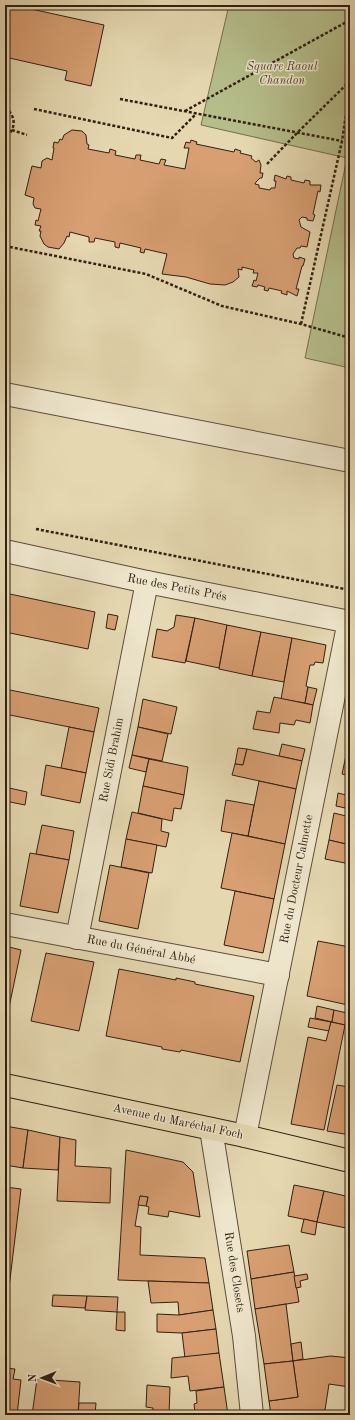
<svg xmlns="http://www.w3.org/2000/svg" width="355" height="1420" viewBox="0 0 355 1420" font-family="'Old Standard TT',serif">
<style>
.park{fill:#b5be8b;stroke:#736f4e}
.building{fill:#d79f72;stroke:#312012}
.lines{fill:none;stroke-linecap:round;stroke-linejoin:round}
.minor-casing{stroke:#5e4e3a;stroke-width:24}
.major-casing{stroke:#312012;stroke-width:24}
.path{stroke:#312012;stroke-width:2.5;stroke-dasharray:3 2;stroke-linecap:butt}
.minor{stroke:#eee6cc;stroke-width:22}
.major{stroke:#e5d8b1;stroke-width:22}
.labels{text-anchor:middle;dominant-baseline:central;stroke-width:3;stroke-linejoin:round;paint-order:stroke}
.park-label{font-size:12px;font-style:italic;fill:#524830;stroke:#eee6cc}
.street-label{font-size:12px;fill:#312012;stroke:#eee6cc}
</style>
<rect width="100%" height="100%" fill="#e5d8b1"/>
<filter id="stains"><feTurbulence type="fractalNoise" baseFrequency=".005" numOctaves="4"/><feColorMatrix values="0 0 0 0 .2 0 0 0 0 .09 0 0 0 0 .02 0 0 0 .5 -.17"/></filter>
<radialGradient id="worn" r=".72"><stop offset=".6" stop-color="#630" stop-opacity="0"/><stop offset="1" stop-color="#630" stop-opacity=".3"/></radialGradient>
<path class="park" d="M229 5H350V368L305 358 347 158 201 125Z"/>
<g class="building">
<path d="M5 5H13L104 25 91 86 65 80 67 71 5 57Z"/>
<path d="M72 130 82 131 86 135 87 144 89 145 88 149 109 153 110 149 116 151 115 155 135 159 136 155H141L140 160 159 164 161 159 166 160 164 165 185 169 189 148H184L186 142 190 143 191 140 197 142 196 144 234 152 235 149 241 151 240 153 252 156 251 158 256 162 259 160 261 165 260 173H263L262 178H260L256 182 255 184 259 185V188L270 190 271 188H275L276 181H274L275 175 286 179 287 176 291 177V180L304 183 305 180 310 181V185H321L320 192 318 191 313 214 315 215 313 221 307 220V218L302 217 299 220 301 227 310 232 307 247 301 246 300 248H297L293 254 294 258 299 259V257L305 259 303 266H302L296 289H299L297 296 287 291V295L281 293 282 291 269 288 268 291 264 290 265 287 258 285 257 287 252 286 254 280 256 281 258 273H253L254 270 242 267V270L238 269 239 277 233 282 225 285 210 284 186 277 162 274 167 254 145 249 144 253 140 252 141 248 120 243 119 248 115 247V242L95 238 94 242H89V237L70 232 69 237 67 236 64 243 59 249 48 247 44 244 40 236 41 231H39L41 226 35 225 36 220 38 221 41 209 35 208 33 204 34 198 25 195 32 166 41 168 42 161 47 158 52 160 54 148H53L54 142 58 143 60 139 62 140 64 135Z"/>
<path d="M5 593 95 612 88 649 5 632Z"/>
<path d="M108 614 118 616 115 630 106 628Z"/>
<path d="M176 615 195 618 185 663 152 657 157 629 167 631 174 627Z"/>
<path d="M195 618 227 625 219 668 186 661Z"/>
<path d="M227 625 261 632 252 676 219 669Z"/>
<path d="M261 632 292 638 284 682 252 676Z"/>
<path d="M292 638 326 645 323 663 315 662 314 665H310L306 686 308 687 305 703 281 699Z"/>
<path d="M308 687 317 689 313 705 305 703Z"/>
<path d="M5 689 99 708 94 732 5 714Z"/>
<path d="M274 697 313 705 310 723 296 720 294 725 280 723 279 733 253 729 257 711 270 713Z"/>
<path d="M143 699 177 707 171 734 138 727Z"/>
<path d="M69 727 94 732 86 773 61 768Z"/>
<path d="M138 727 168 734 162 761 132 755Z"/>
<path d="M282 744 305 749 302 761 279 756Z"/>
<path d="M348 746H350V776L342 774Z"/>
<path d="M238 748 247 749 243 765 235 764Z"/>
<path d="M247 749 302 761 296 789 232 775 235 764 243 765Z"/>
<path d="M132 755 149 759 146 772 129 768Z"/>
<path d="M149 759 188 767 184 795 143 786Z"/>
<path d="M46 765 86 773 80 803 41 795Z"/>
<path d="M259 781 296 789 285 844 248 836Z"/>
<path d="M143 786 184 795 181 809 174 808 172 821 138 813Z"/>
<path d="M5 787 27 792 25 805 5 801Z"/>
<path d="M338 793 350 796V809L336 806Z"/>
<path d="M226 800 254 805 248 836 221 831Z"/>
<path d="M132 812 162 819 161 831 169 833 166 847 126 839Z"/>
<path d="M334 813 350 817V845L329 840Z"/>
<path d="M42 825 74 831 69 860 36 854Z"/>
<path d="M232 833 285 844 274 899 221 888Z"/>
<path d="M126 839 157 845 152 873 121 867Z"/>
<path d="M329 840 350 845V864L325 859Z"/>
<path d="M30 853 69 860 58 913 20 906Z"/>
<path d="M110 865 149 873 138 929 99 921Z"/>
<path d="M235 891 274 899 263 953 224 945Z"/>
<path d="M318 941 350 947V994L348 1005 307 996Z"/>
<path d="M5 946 21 950 7 1017 5 1016Z"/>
<path d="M46 953 94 962 79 1031 31 1021Z"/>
<path d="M119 969 176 980V978L195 982V984L254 996 240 1062 181 1050 180 1052 162 1049V1047L106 1036Z"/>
<path d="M317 1006 334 1010 332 1022 315 1018Z"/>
<path d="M334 1010 347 1013 345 1025 332 1022Z"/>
<path d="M350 1015V1039H346Z"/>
<path d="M310 1018 331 1022 329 1031 308 1027Z"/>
<path d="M331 1022 345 1025 324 1130 291 1124 308 1037 326 1041Z"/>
<path d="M337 1085 349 1087 348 1099H350V1135L327 1131Z"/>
<path d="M5 1126 28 1130 23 1168 5 1165Z"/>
<path d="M28 1130 60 1137 58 1170 23 1168Z"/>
<path d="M60 1137 76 1140 75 1166 111 1168 110 1203 57 1201Z"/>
<path d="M126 1150 183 1162 193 1172 200 1217 169 1211 168 1217 148 1214 149 1207 146 1206 148 1197 140 1196 135 1226 141 1227 140 1255 205 1258 209 1283 118 1280Z"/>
<path d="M294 1185 324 1191 317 1222 288 1216Z"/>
<path d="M5 1187 21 1189 7 1304H5Z"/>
<path d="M324 1191 350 1197V1210L346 1228 317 1222Z"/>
<path d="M140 1196 148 1197 146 1206 138 1205Z"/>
<path d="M350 1210V1229L346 1228Z"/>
<path d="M304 1219 317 1222 315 1235 301 1232Z"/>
<path d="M289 1245 294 1272 251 1279 247 1251Z"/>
<path d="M294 1272 299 1302 255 1309 251 1279Z"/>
<path d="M307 1274 308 1279 300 1281 301 1287 296 1288 294 1276Z"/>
<path d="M148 1281 209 1283 213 1310 179 1315 178 1302 151 1303Z"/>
<path d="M53 1295 87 1296 85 1308 52 1306Z"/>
<path d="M87 1296 118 1297 117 1312 85 1310Z"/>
<path d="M286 1304 293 1361 264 1364 255 1309Z"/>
<path d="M213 1310 216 1329 182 1333 157 1332V1314L179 1315Z"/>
<path d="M117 1312H125V1331L116 1330Z"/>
<path d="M216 1329 219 1353 185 1358 182 1333Z"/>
<path d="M301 1342 303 1359 293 1361 291 1344Z"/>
<path d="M219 1353 224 1387 190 1391 188 1376 171 1378 172 1358Z"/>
<path d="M331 1356 350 1358V1387L329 1384 325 1410 295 1415H271L269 1401 298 1397 293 1361Z"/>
<path d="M293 1361 298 1397 269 1401 264 1364Z"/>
<path d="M5 1368 15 1369 13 1379 21 1380 17 1415H5Z"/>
<path d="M37 1379 80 1382 78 1415H32Z"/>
<path d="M147 1385 170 1387 169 1415H153V1408L146 1407Z"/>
<path d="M224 1387 228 1415H183L195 1413 194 1404 197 1403 196 1391Z"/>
<path d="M79 1403H96L95 1415H78Z"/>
<path d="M325 1413 341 1415H325Z"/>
</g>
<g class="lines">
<defs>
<g id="minor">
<path d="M5 394 350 461"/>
<path d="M5 551 147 582 350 622"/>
<path d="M5 924 278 975"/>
<path d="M77 938 147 582"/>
<path d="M211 1129 244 1336 252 1415"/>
<path d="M245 1136 349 621"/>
</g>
<path id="major" d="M5 1085 245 1136 350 1161"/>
</defs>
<use href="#minor" class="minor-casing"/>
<use href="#major" class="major-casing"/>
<g class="path">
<path d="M120 99 342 141"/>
<path d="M5 108C17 116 16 130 5 138"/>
<path d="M34 109 172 138 196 114"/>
<path d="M185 111 350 20"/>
<path d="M12 130 27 135"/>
<path d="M267 164 297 133 350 81"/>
<path d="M5 215 9 216"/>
<path d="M5 246 146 274 222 306 301 324 350 338"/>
<path d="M301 324 342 141 350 88"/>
<path d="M36 529 350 590"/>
</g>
<use href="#minor" class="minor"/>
<use href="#major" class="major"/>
</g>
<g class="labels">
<g class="park-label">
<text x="282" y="67">Square Raoul<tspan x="282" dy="14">Chandon</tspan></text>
</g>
<g class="street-label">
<text transform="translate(177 588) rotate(11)">Rue des Petits Prés</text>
<text transform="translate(112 760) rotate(-79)">Rue Sidi Brahim</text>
<text transform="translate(297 879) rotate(-79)">Rue du Docteur Calmette</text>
<text transform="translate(141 950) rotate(11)">Rue du Général Abbé</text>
<text transform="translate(178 1122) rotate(12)">Avenue du Maréchal Foch</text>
<text transform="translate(234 1272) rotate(81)">Rue des Closets</text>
</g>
</g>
<rect width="355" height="1420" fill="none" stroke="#e5d8b1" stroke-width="20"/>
<rect x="6" y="6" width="343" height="1408" fill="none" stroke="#312012" stroke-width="2"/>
<rect x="10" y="10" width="335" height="1400" fill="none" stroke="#312012"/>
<g transform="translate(42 1378) rotate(269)" stroke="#eee6cc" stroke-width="3" paint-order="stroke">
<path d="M0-3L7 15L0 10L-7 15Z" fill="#312012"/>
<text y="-6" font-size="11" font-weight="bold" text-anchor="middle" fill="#312012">N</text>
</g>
<rect width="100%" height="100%" filter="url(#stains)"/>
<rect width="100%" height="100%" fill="url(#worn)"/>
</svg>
